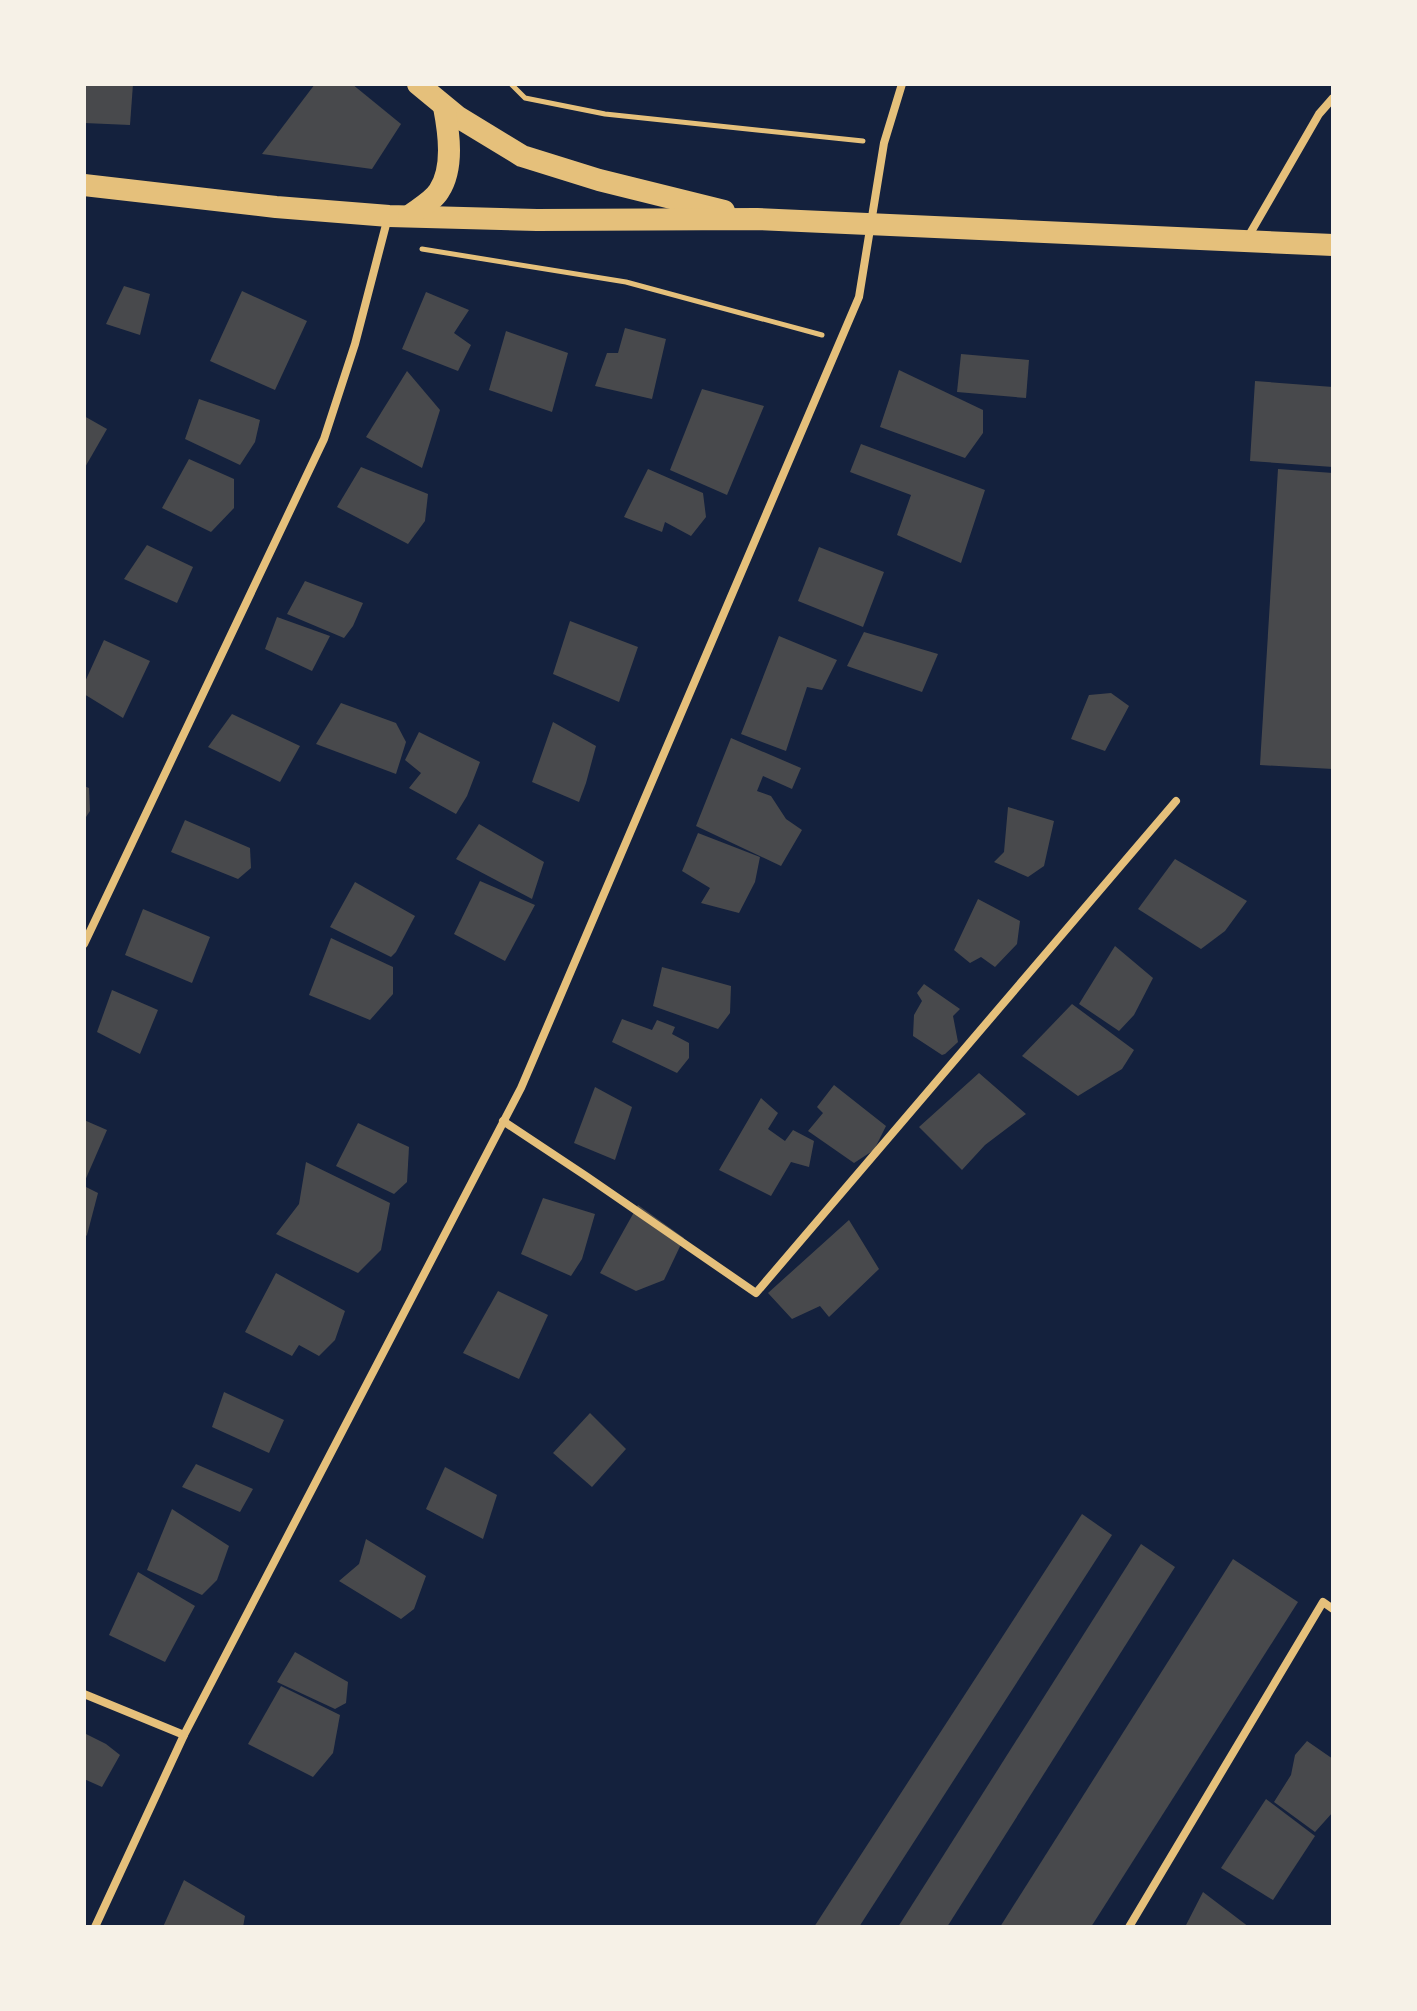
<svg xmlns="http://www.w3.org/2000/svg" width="1417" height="2011" viewBox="0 0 1417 2011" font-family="Mulish,sans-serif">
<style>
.building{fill:#48494c}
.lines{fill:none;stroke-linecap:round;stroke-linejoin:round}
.path{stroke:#e5c07b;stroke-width:5}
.minor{stroke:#e5c07b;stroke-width:8}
.trunk{stroke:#e5c07b;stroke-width:22}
</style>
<rect width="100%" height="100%" fill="#14213d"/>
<g class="building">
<path d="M84 84H133L130 125 84 123Z"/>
<path d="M315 84H352L401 124 372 169 262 154Z"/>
<path d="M124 286 150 294 140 335 106 324Z"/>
<path d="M242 291 307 321 275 390 210 361Z"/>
<path d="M426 292 469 310 454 333 471 345 458 371 402 349Z"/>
<path d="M625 328 666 339 652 399 595 386 607 353H618Z"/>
<path d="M506 331 568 353 552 412 489 390Z"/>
<path d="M961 354 1029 360 1026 398 957 392Z"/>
<path d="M899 370 983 410V433L965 458 880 427Z"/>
<path d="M407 371 440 410 422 468 366 437Z"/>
<path d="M1255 381 1333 387V467L1250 461Z"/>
<path d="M702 389 764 406 727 495 670 470Z"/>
<path d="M199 399 260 420 255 442 240 465 185 439Z"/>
<path d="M84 416 107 429 84 469Z"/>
<path d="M861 444 985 490 961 563 897 535 911 495 850 472Z"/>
<path d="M189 459 234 479V508L211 532 162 508Z"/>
<path d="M361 467 428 494 425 521 408 544 337 507Z"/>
<path d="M648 469 703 493 706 517 691 536 665 522 662 532 624 517Z"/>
<path d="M1278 469 1333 473V769L1260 765Z"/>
<path d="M147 545 193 567 177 603 124 579Z"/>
<path d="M819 547 884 572 863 627 798 601Z"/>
<path d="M305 581 363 603 353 626 344 638 287 614Z"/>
<path d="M277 617 330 636 312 671 265 649Z"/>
<path d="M570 621 638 647 619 702 553 674Z"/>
<path d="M864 632 938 654 922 692 847 666Z"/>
<path d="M779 636 837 660 822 690 807 687 786 751 741 734Z"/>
<path d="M104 640 150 661 123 718 84 694V684Z"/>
<path d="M1111 693 1129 706 1105 751 1071 739 1089 695Z"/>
<path d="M341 703 396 723 406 742 396 774 316 744Z"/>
<path d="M232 714 300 746 280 782 208 747Z"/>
<path d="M553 722 596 746 586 783 579 802 532 782Z"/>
<path d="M419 732 480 762 467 796 456 814 409 788 421 773 405 760Z"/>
<path d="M731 738 801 768 792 789 763 776 757 791 771 796 786 819 802 830 781 866 696 826Z"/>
<path d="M84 786 89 788 90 811 84 820Z"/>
<path d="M1008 807 1054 821 1044 866 1028 877 994 862 1004 852Z"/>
<path d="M185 820 250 848 251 868 238 879 171 852Z"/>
<path d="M479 824 544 862 532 899 456 859Z"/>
<path d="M698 833 760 857 755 882 739 913 701 903 710 888 682 871Z"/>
<path d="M1175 859 1247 901 1225 931 1201 949 1138 909Z"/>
<path d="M480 881 535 905 505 961 454 934Z"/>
<path d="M355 882 415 916 396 952 391 957 330 927Z"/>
<path d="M978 899 1020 921 1017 944 995 967 981 957 970 963 954 950Z"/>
<path d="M143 909 210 937 192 983 125 955Z"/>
<path d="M331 938 393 967V994L370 1020 309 995Z"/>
<path d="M1115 946 1153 978 1134 1015 1119 1031 1079 1004Z"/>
<path d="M662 967 731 986 730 1013 718 1029 653 1006Z"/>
<path d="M924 984 960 1009 953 1016 958 1042 945 1054 942 1055 913 1036 914 1015 922 1001 917 993Z"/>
<path d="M112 990 158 1010 140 1054 97 1032Z"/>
<path d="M1072 1004 1134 1050 1122 1069 1078 1096 1022 1056Z"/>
<path d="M622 1019 652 1030 657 1020 675 1027 672 1034 689 1043V1058L677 1073 612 1042Z"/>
<path d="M979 1073 1026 1114 985 1145 962 1170 919 1127Z"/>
<path d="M834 1085 886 1126 874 1150 854 1163 808 1131 823 1113 817 1107Z"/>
<path d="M595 1087 632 1107 615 1160 574 1143Z"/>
<path d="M761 1098 778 1113 768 1129 785 1141 793 1130 814 1141 809 1167 791 1162 771 1196 719 1170Z"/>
<path d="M84 1120 107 1130 84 1183Z"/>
<path d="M358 1123 409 1147 407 1182 394 1194 336 1166Z"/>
<path d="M306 1162 390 1203 381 1250 358 1273 276 1234 299 1204Z"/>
<path d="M84 1186 98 1193 87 1235 84 1238Z"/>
<path d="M543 1198 595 1214 582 1259 571 1276 521 1254Z"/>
<path d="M638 1205 684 1238 664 1280 636 1291 600 1273Z"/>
<path d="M849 1220 879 1269 829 1317 820 1306 792 1319 768 1293Z"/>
<path d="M276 1273 345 1311 335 1340 319 1356 299 1345 292 1356 245 1332Z"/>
<path d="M498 1291 548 1315 519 1379 463 1353Z"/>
<path d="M224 1392 284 1420 269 1453 212 1427Z"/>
<path d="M590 1413 626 1449 592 1487 553 1453Z"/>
<path d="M196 1464 253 1489 240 1512 182 1487Z"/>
<path d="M445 1467 497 1495 483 1539 426 1509Z"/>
<path d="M172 1509 229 1546 217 1580 202 1595 147 1570Z"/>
<path d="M1082 1514 1112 1535 859 1927H814Z"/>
<path d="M366 1539 426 1576 414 1609 401 1619 339 1581 359 1564Z"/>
<path d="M1141 1544 1175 1567 947 1927H898Z"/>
<path d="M1233 1559 1298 1602 1091 1927H1000Z"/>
<path d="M138 1572 195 1606 165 1662 109 1635Z"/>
<path d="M295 1652 348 1682 346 1703 335 1709 277 1682Z"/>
<path d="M281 1686 340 1715 333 1753 313 1777 248 1744Z"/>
<path d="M84 1733 106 1744 120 1755 102 1787 84 1779Z"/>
<path d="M1307 1741 1333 1759V1812L1315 1832 1274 1802 1291 1775 1295 1755Z"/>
<path d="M1266 1799 1315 1836 1273 1900 1221 1868Z"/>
<path d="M184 1880 245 1916 243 1927H163Z"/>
<path d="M1203 1892 1249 1927H1185Z"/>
</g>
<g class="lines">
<g class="path">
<path d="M511 84 525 98 605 114 863 141"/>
<path d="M422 249 626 282 822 335"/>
</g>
<g class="minor">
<path d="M1248 237 1319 114 1333 98"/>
<path d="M84 944 324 439 355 344 388 217"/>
<path d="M503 1121 586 1176 756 1293 1176 801"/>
<path d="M84 1694 184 1735"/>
<path d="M95 1927 184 1735 521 1088 859 297 884 143 902 84"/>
<path d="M1129 1927 1323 1602 1333 1609"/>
</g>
<g class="trunk">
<path d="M418 84 458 117 522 156 599 180 724 211"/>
<path d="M84 185 276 207 389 216 537 220 757 219 1333 245"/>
<path d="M409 216C418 209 433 201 439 191 454 168 449 133 444 107"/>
</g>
</g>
<rect width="1417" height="2011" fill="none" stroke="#f6f1e7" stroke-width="172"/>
</svg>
